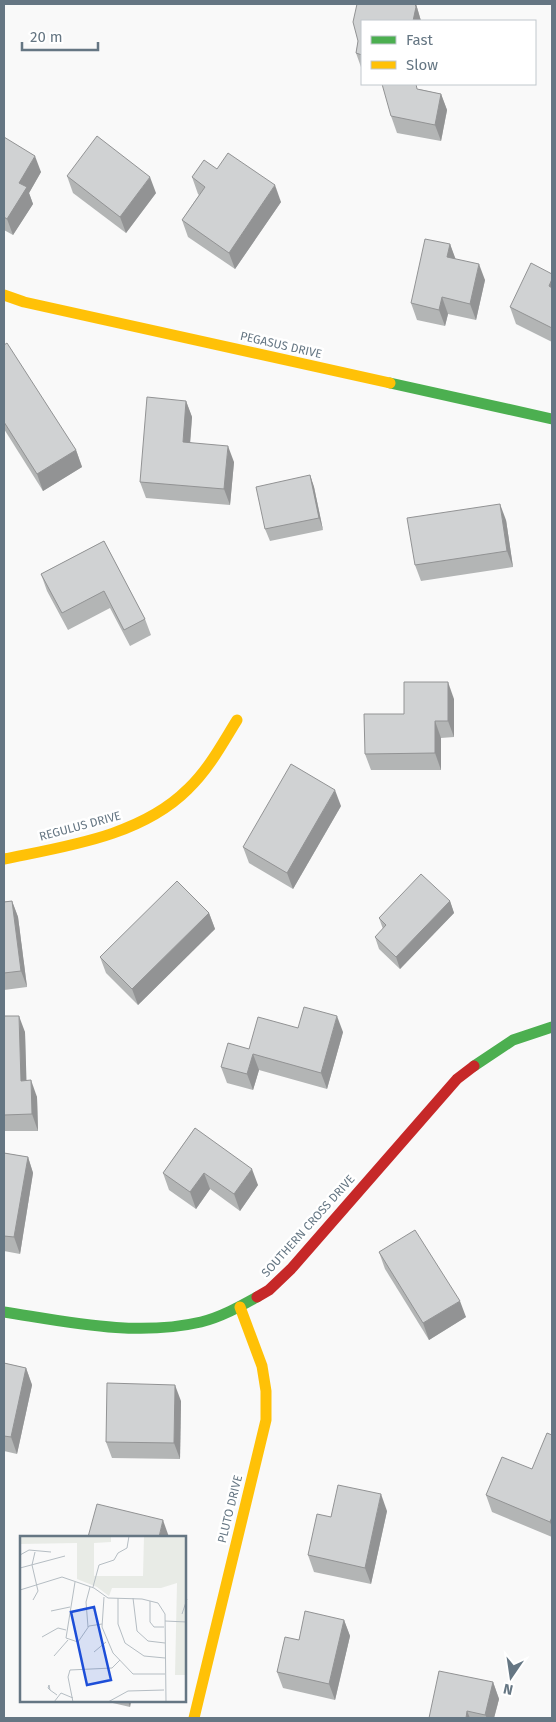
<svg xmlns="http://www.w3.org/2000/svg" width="556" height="1722" viewBox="0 0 556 1722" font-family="'Fira Sans',sans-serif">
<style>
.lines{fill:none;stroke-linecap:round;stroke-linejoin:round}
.fast{stroke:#4caf50;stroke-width:11}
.slow{stroke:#ffc107;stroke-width:11}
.jam{stroke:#c62828;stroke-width:11}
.wall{fill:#b3b5b5}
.shaded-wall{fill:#929394}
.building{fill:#d0d2d3;stroke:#929394}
.labels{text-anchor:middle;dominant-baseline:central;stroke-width:5;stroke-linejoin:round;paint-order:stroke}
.street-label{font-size:12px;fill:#657683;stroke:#fff}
.inset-road{fill:none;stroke:#b5bdc3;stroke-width:1}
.view{fill:#1d4ed8;fill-opacity:0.15;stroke:#1d4ed8;stroke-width:2.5}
.inset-edge{fill:none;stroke:#657683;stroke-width:2.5}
</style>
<rect width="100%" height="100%" fill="#f9f9f9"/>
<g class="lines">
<g class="fast">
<path d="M390 383 552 419"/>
<path d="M474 1066 513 1040 552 1027"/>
<path d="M4 1312C69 1322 136 1337 201 1322 221 1317 239 1307 257 1297"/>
</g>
<g class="slow">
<path d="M4 295 24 302 390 383"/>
<path d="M4 859C67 846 141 836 188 789 209 769 222 744 237 720"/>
<path d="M194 1718 266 1420V1391L262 1366 240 1307"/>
</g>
<path class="jam" d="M257 1297 269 1290 291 1269 457 1079 474 1066"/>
</g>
<g class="wall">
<path d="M357 4H416L421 21H362V70L356 53 358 41Z"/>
<path d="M419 89 441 94 447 110 441 141 397 133 391 116Z"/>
<path d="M4 137 41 172 29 193 33 204 13 235 4 230Z"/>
<path d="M217 169 281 202 235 269 188 237 182 220 199 195 198 194 192 177Z"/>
<path d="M67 176 156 193 126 233 73 193Z"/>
<path d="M450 244 455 259 485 280 476 320 448 314 445 326 417 320 411 303Z"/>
<path d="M552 274V342L516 324 510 307Z"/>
<path d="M4 345 76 450 82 467 43 491 4 429Z"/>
<path d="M186 401 192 417 190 442 234 462 230 505 146 498 140 482Z"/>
<path d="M310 475 314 487 323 530 270 541 265 529Z"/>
<path d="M506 520 513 567 421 581 415 565Z"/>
<path d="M104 541 145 619 151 635 130 646 110 608 68 630 47 591 41 574Z"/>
<path d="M454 699V737L441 738V770H371L365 754 404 714Z"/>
<path d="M341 806 293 889 249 863 243 847Z"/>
<path d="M12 901 18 917 27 987 4 990V902Z"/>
<path d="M450 901 454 913 400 969 379 949 375 937 383 929 379 918Z"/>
<path d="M209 913 215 929 138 1005 106 973 100 957Z"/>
<path d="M4 1016 25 1032 26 1081 37 1097 38 1131H4Z"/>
<path d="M298 1028 343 1032 327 1089 259 1070 253 1090 227 1083 221 1067 249 1049Z"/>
<path d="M195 1128 258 1185 240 1211 210 1189 196 1209 169 1190 163 1173Z"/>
<path d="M4 1153 28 1157 33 1173 20 1254 4 1251Z"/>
<path d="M379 1252 466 1317 429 1340 385 1269Z"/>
<path d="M4 1363 26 1368 32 1385 17 1454 4 1451Z"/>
<path d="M181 1401 180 1459 112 1458 106 1442Z"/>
<path d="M552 1435V1537L492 1512 486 1495 532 1469Z"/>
<path d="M387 1511 371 1584 314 1572 308 1555 331 1517Z"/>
<path d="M344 1620 350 1636 335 1700 283 1688 277 1672 299 1640Z"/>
<path d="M493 1682 499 1699 494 1718H429Z"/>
<path d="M104 1701H131L130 1707Z"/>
</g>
<g class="shaded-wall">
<path d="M415 4H416L421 21H413Z"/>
<path d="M441 94 447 110 441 141 435 125Z"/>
<path d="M35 156 41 172 29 193 33 204 13 235 7 219 19 183Z"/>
<path d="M150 177 156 193 126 233 120 217Z"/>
<path d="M275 185 281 202 235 269 229 253Z"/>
<path d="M450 244 456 260 447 257Z"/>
<path d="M479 264 485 280 476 320 470 304Z"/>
<path d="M552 279V296L549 286Z"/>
<path d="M442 297 448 314 445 326 439 310Z"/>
<path d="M186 401 192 417 189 458 183 442Z"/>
<path d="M228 446 234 462 230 505 224 489Z"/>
<path d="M76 450 82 467 43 491 37 474Z"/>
<path d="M310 475 314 487 323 530 319 518Z"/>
<path d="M500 504 506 520 513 567 507 551Z"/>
<path d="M448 682 454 699V737L448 721Z"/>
<path d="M435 721 441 738V770L435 753Z"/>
<path d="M335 790 341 806 293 889 287 873Z"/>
<path d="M12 901 18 917 27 987 21 971Z"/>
<path d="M450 901 454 913 400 969 396 957Z"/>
<path d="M209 913 215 929 138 1005 132 989Z"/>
<path d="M19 1016 25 1032 27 1097 21 1081Z"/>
<path d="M337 1016 343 1032 327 1089 321 1073Z"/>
<path d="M253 1054 259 1070 253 1090 247 1074Z"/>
<path d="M31 1080 37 1097 38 1131 32 1114Z"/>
<path d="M28 1157 33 1173 20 1254 14 1237Z"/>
<path d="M252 1169 258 1185 240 1211 234 1194Z"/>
<path d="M204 1173 210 1189 196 1209 190 1192Z"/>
<path d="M460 1301 466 1317 429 1340 423 1323Z"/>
<path d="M26 1368 32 1385 17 1454 11 1437Z"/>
<path d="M175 1385 181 1401 180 1459 174 1443Z"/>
<path d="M381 1494 387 1511 371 1584 365 1568Z"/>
<path d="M552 1517V1527L550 1522Z"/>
<path d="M163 1520 169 1537H159Z"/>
<path d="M344 1620 350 1636 335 1700 329 1684Z"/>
<path d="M493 1682 499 1699 494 1718H487L485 1715Z"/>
<path d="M128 1701H131L130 1707Z"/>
<path d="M467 1711 470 1718H466Z"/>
</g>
<g class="building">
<path d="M357 4H415L416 7 413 21H362V55L356 53 358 41 353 22Z"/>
<path d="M382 84H416L417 89 441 94 435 125 391 116Z"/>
<path d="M97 136 150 177 120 217 67 176Z"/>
<path d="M4 137 35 156 19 183 27 187 7 219 4 217Z"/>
<path d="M228 153 275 185 229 253 182 220 205 187 192 177 204 160 217 169Z"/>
<path d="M425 239 450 244 447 257 479 264 470 304 442 297 439 310 411 303Z"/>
<path d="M531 263 552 274V279L549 286 552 288V328L510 307Z"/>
<path d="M7 343 76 450 37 474 4 422V345Z"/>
<path d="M147 397 186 401 183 442 228 446 224 489 140 482Z"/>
<path d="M310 475 319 518 265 529 256 487Z"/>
<path d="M500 504 507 551 415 565 407 518Z"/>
<path d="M104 541 145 619 124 630 104 591 62 613 41 574Z"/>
<path d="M404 682H448V721H435V753L365 754 364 714H404Z"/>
<path d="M291 764 335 790 287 873 243 847Z"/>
<path d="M421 874 450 901 396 957 375 937 386 925 379 918Z"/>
<path d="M177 881 209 913 132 989 100 957Z"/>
<path d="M12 901 21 971 4 973V902Z"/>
<path d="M304 1007 337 1016 321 1073 253 1054 247 1074 221 1067 228 1043 249 1049 258 1017 298 1028Z"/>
<path d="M4 1016H19L21 1081 31 1080 32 1114 4 1115Z"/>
<path d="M195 1128 252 1169 234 1194 204 1173 190 1192 163 1173Z"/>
<path d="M4 1153 28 1157 14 1237 4 1236Z"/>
<path d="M415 1230 460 1301 423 1323 379 1252Z"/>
<path d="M4 1363 26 1368 11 1437 4 1436Z"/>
<path d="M107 1383 175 1385 174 1443 106 1442Z"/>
<path d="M547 1433 552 1435V1517L550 1522 486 1495 502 1457 532 1469Z"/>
<path d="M338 1485 381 1494 365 1568 308 1555 317 1514 331 1517Z"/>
<path d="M97 1504 163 1520 159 1537H88Z"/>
<path d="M305 1611 344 1620 329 1684 277 1672 285 1637 299 1640Z"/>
<path d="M439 1671 493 1682 485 1715 467 1711 466 1718H429Z"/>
</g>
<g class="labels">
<g class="street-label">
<text transform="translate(281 345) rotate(13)">PEGASUS DRIVE</text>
<text transform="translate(80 826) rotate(-15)">REGULUS DRIVE</text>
<text transform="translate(308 1226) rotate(-48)">SOUTHERN CROSS DRIVE</text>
<text transform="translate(230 1509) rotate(-76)">PLUTO DRIVE</text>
</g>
</g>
<g transform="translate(20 1536)">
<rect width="166" height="166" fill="#f9f9f9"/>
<path d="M0 0H91V6L74 7V40H123L124 0H166V139H155L157 47 141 52H92L89 60 77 51 57 43V7L0 8Z" fill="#e8ebe6"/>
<path class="inset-road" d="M0 19 9 14 31 16M0 32 45 20M55 46 46 102 58 106 69 90 82 88M73 51 79 29 94 24 98 17 107 12 109 0M0 54 42 41 74 52 88 62 122 63 138 67 145 78 146 166M84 61 82 91 93 117 113 138H145M98 62V88L105 107 124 120 145 122M113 62 117 95 128 105 145 107M13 64 18 55 12 29 15 16M130 65V86L134 91H144M31 75 50 71M162 78 167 63M145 85 167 86M68 91 66 66 70 51M22 101 38 92 46 94M74 116 86 106M34 120 48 104M30 154 29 149 28 152 30 154 37 159M34 166 41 157 53 162M53 166 48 141 50 134 92 132 100 124M88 166 108 155 144 154"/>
<path class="view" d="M74 71 91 144 67 149 51 76Z"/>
<rect width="166" height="166" class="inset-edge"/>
</g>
<rect width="556" height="1722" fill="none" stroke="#657683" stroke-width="10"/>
<rect x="361" y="20" width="175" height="65" fill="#ffffff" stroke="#c1c8cd"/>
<rect x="371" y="36" width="25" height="8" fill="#4caf50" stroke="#c1c8cd"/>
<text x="406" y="45" font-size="15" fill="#657683">Fast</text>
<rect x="371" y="61" width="25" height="8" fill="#ffc107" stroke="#c1c8cd"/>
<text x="406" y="70" font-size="15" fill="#657683">Slow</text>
<g transform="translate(511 1677) rotate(193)" stroke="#ffffff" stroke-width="4" paint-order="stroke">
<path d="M0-4L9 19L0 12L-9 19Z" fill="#657683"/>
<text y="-8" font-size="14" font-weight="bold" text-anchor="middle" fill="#657683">N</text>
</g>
<path d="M22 42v8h76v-8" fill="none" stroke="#657683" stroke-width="2.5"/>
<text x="30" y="42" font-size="15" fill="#657683" stroke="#ffffff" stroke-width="4" paint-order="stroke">20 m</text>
</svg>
